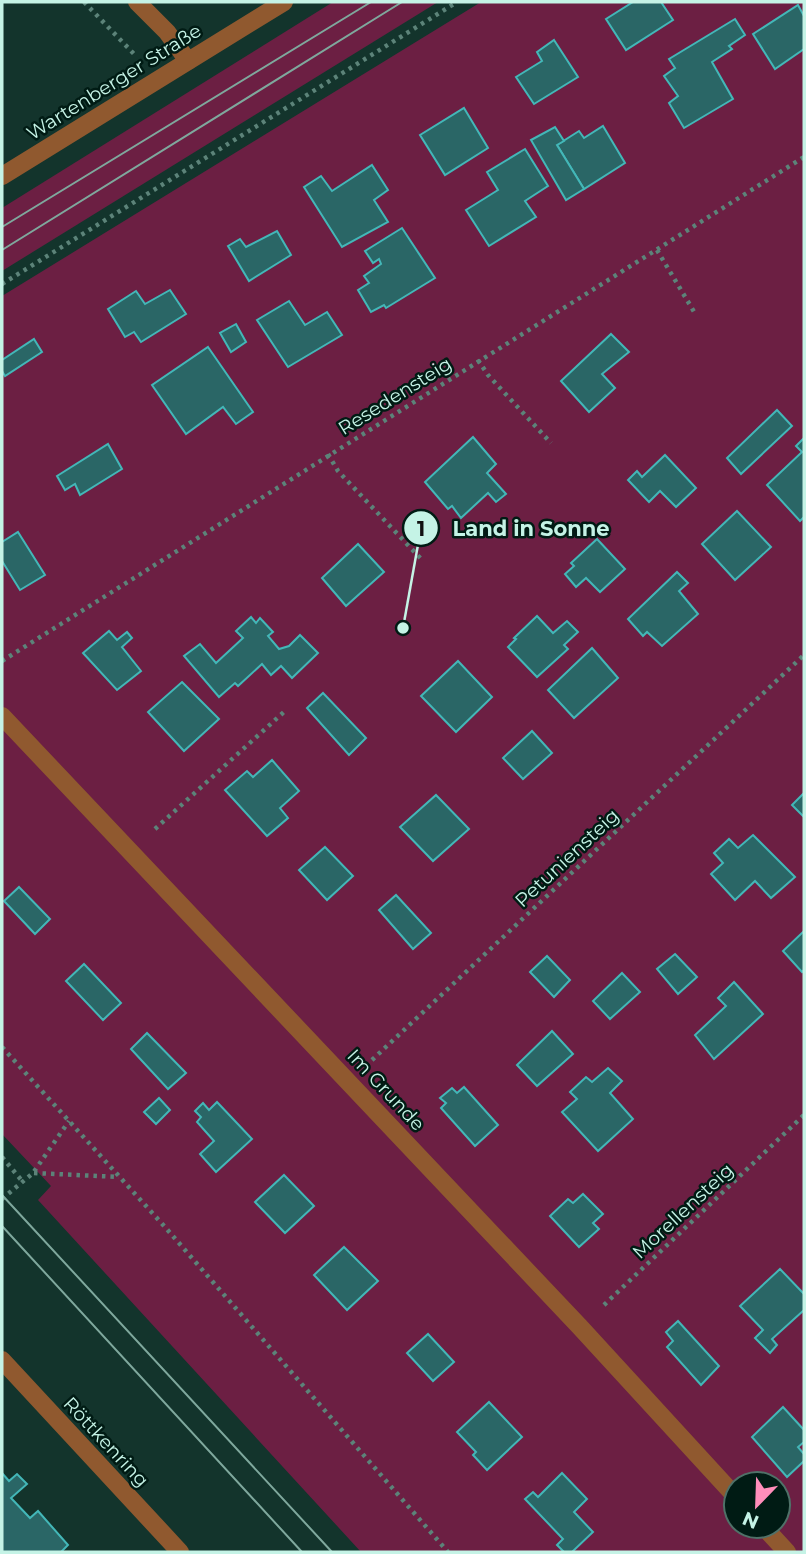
<svg xmlns="http://www.w3.org/2000/svg" width="806" height="1554" viewBox="0 0 806 1554" font-family="Montserrat,sans-serif">
<style>
.green{fill:#6c1f43;fill-rule:evenodd}
.building{fill:#2a6666;stroke:#43b7b8;stroke-width:2}
.lines{fill:none;stroke-linecap:round;stroke-linejoin:round}
.path{stroke:#5c8379;stroke-width:4.5;stroke-dasharray:3.5 5;stroke-linecap:butt}
.minor{stroke:#90592f;stroke-width:18}
.tram{stroke:#7fa89d;stroke-width:2}
.labels{text-anchor:middle;dominant-baseline:central;stroke-width:5;stroke-linejoin:round;paint-order:stroke}
.street-label{font-size:19px;fill:#c5f3e6;stroke:#001b14}
.leader{fill:none;stroke:#c5f3e6;stroke-width:2.5}
.callout-dot{fill:#c5f3e6;stroke:#001b14;stroke-width:2.5}
.mark-label{font-size:21px;text-anchor:middle;font-weight:bold;fill:#111}
.callout-label{font-size:21px;text-anchor:middle;font-weight:bold;fill:#c5f3e6;stroke:#001b14;stroke-width:5;stroke-linejoin:round;paint-order:stroke}
</style>
<rect width="100%" height="100%" fill="#13342c"/>
<g class="green">
<path d="M333 2H438L2 271V208Z"/>
<path d="M481 2H804V1552H361L38 1200 51 1186 2 1134V296ZM736 1484H778V1526H736Z"/>
</g>
<g class="building">
<path d="M633 2H661L673 20 626 50 606 19Z"/>
<path d="M798 5 804 16V49L775 69 753 34Z"/>
<path d="M735 19 745 35 729 46 732 49 712 62 733 99 684 128 669 103 678 96 664 76 675 68 669 59Z"/>
<path d="M554 40 578 77 534 104 516 77 542 61 537 52Z"/>
<path d="M464 108 488 148 445 175 420 135Z"/>
<path d="M603 126 625 163 584 189 557 145 579 131 584 138Z"/>
<path d="M555 127 564 141 557 145 584 189 566 200 531 140Z"/>
<path d="M525 149 548 186 525 201 536 217 489 246 466 210 498 190 487 172Z"/>
<path d="M372 165 388 190 374 200 388 222 342 247 304 187 321 176 332 191Z"/>
<path d="M402 228 435 278 386 308 384 305 371 312 358 290 369 283 364 276 381 264 379 259 373 263 365 251Z"/>
<path d="M277 231 291 255 249 281 228 246 240 239 246 247Z"/>
<path d="M170 290 186 314 141 342 134 332 125 337 108 309 136 291 145 304Z"/>
<path d="M289 301 305 325 327 312 342 335 288 367 257 320Z"/>
<path d="M236 324 246 342 231 352 220 333Z"/>
<path d="M611 334 629 352 602 374 615 388 589 412 561 381Z"/>
<path d="M34 339 42 352 5 376 2 371V360Z"/>
<path d="M208 347 253 412 236 424 223 407 186 434 152 385Z"/>
<path d="M777 410 792 426 741 474 727 458Z"/>
<path d="M473 437 496 464 487 473 506 494 496 502 488 493 461 518 452 506 448 509 425 482Z"/>
<path d="M804 438V517L800 521 767 485 802 452 796 446Z"/>
<path d="M108 444 122 469 80 495 75 484 65 490 57 476Z"/>
<path d="M665 455 696 488 676 507 660 491 649 502 628 480 637 471 642 477Z"/>
<path d="M737 511 771 547 735 580 702 544Z"/>
<path d="M18 532 45 575 20 590 2 561V542Z"/>
<path d="M597 539 625 569 600 592 586 578 576 587 565 574 574 566 571 563Z"/>
<path d="M358 544 384 572 346 606 322 578Z"/>
<path d="M677 572 688 583 679 591 698 614 662 646 647 632 643 636 628 619Z"/>
<path d="M537 616 553 633 567 621 578 632 564 645 568 649 537 677 508 647 516 639 514 638Z"/>
<path d="M251 617 256 623 260 618 273 632 268 636 279 649 289 646 300 635 318 653 292 678 281 666 271 675 262 664 238 686 235 683 219 697 184 656 200 644 216 663 243 638 236 631Z"/>
<path d="M109 631 117 640 127 632 132 638 122 647 141 671 117 690 83 653Z"/>
<path d="M592 648 618 678 574 718 548 690Z"/>
<path d="M458 661 492 697 456 732 421 696Z"/>
<path d="M182 682 219 719 184 751 148 712Z"/>
<path d="M323 693 366 738 349 755 307 708Z"/>
<path d="M532 731 552 753 523 779 503 758Z"/>
<path d="M272 760 299 791 280 808 288 818 267 836 225 790 247 771 253 777Z"/>
<path d="M804 793V817L792 805Z"/>
<path d="M436 795 469 829 433 861 400 827Z"/>
<path d="M753 835 795 877 771 898 755 881 735 900 711 874 723 863 714 853 729 839 738 848Z"/>
<path d="M325 847 353 876 327 900 299 870Z"/>
<path d="M19 887 50 919 35 934 4 901Z"/>
<path d="M396 895 431 933 413 949 379 910Z"/>
<path d="M804 931V970L802 972 783 951Z"/>
<path d="M675 954 697 977 678 994 657 969Z"/>
<path d="M547 956 570 980 554 997 530 972Z"/>
<path d="M84 964 121 1003 103 1020 66 981Z"/>
<path d="M622 973 640 992 610 1019 593 1001Z"/>
<path d="M734 982 763 1014 714 1059 695 1035 726 1006 718 998Z"/>
<path d="M552 1031 573 1054 537 1086 517 1065Z"/>
<path d="M147 1033 186 1073 168 1089 131 1049Z"/>
<path d="M608 1068 622 1081 610 1093 633 1119 598 1151 562 1112 577 1099 570 1092 586 1077 592 1082Z"/>
<path d="M464 1087 498 1125 475 1146 441 1108 446 1103 440 1098 452 1088 457 1093Z"/>
<path d="M159 1098 170 1110 156 1124 144 1112Z"/>
<path d="M217 1102 252 1139 216 1172 200 1154 214 1141 197 1122 201 1117 195 1111 203 1103 209 1110Z"/>
<path d="M284 1175 314 1206 285 1233 255 1202Z"/>
<path d="M583 1194 603 1214 593 1223 599 1229 579 1247 550 1216 568 1199 573 1203Z"/>
<path d="M344 1247 378 1281 347 1310 314 1275Z"/>
<path d="M780 1269 804 1294V1310L772 1339 777 1345 770 1353 755 1338 763 1330 740 1306Z"/>
<path d="M678 1321 719 1366 701 1385 667 1347 673 1341 666 1332Z"/>
<path d="M428 1334 454 1362 433 1381 407 1353Z"/>
<path d="M489 1402 522 1437 487 1470 473 1455 476 1452 457 1432Z"/>
<path d="M783 1407 804 1430V1442L798 1447 804 1454V1461L787 1477 752 1437Z"/>
<path d="M2 1473 9 1481 17 1474 27 1484 11 1498 30 1518 38 1511 68 1545 61 1552H2Z"/>
<path d="M562 1473 587 1499 574 1512 593 1532 572 1552H564L557 1545 563 1539 525 1499 533 1492 538 1497Z"/>
</g>
<g class="lines">
<g class="path">
<path d="M84 2 134 54"/>
<path d="M657 250 696 315"/>
<path d="M2 284 457 2"/>
<path d="M478 360 488 375 551 443"/>
<path d="M328 454 338 471 423 561"/>
<path d="M2 661 804 157"/>
<path d="M155 829 285 711"/>
<path d="M2 1047 165 1227 448 1552"/>
<path d="M372 1060 804 655"/>
<path d="M2 1157 23 1182"/>
<path d="M34 1173 119 1177"/>
<path d="M2 1199 33 1173 69 1121"/>
<path d="M604 1305 804 1115"/>
</g>
<g class="minor">
<path d="M137 2 167 32 188 61"/>
<path d="M2 176 284 2"/>
<path d="M2 716 580 1327 736 1497"/>
<path d="M2 1360 180 1552"/>
<path d="M763 1526 787 1552"/>
</g>
<g class="tram">
<path d="M2 227 371 2"/>
<path d="M2 250 402 2"/>
<path d="M2 1195 332 1552"/>
<path d="M2 1226 302 1552"/>
</g>
</g>
<g class="labels">
<g class="street-label">
<text transform="translate(114 82) rotate(-32)">Wartenberger Straße</text>
<text transform="translate(395 396) rotate(-32)">Resedensteig</text>
<text transform="translate(567 858) rotate(-43)">Petuniensteig</text>
<text transform="translate(386 1090) rotate(47)">Im Grunde</text>
<text transform="translate(683 1211) rotate(-43)">Morellensteig</text>
<text transform="translate(106 1442) rotate(47)">Röttkenring</text>
</g>
</g>
<path class="leader" d="M403 628L421 528"/>
<g class="callout-dot">
<circle cx="403" cy="628" r="7"/>
<circle cx="421" cy="528" r="18"/>
</g>
<g class="mark-label">
<text x="421" y="536">1</text>
</g>
<g class="callout-label">
<text x="531" y="536">Land in Sonne</text>
</g>
<rect width="806" height="1554" fill="none" stroke="#c5f3e6" stroke-width="7"/>
<g transform="translate(757 1505) rotate(203)"><circle r="33" fill="#001b14" stroke="#4f7168" stroke-width="2"/>
<path d="M0-5L12 26L0 18L-12 26Z" fill="#ff8ebb"/>
<text y="-10" font-size="19" font-weight="bold" text-anchor="middle" fill="#c5f3e6">N</text>
</g>
</svg>
